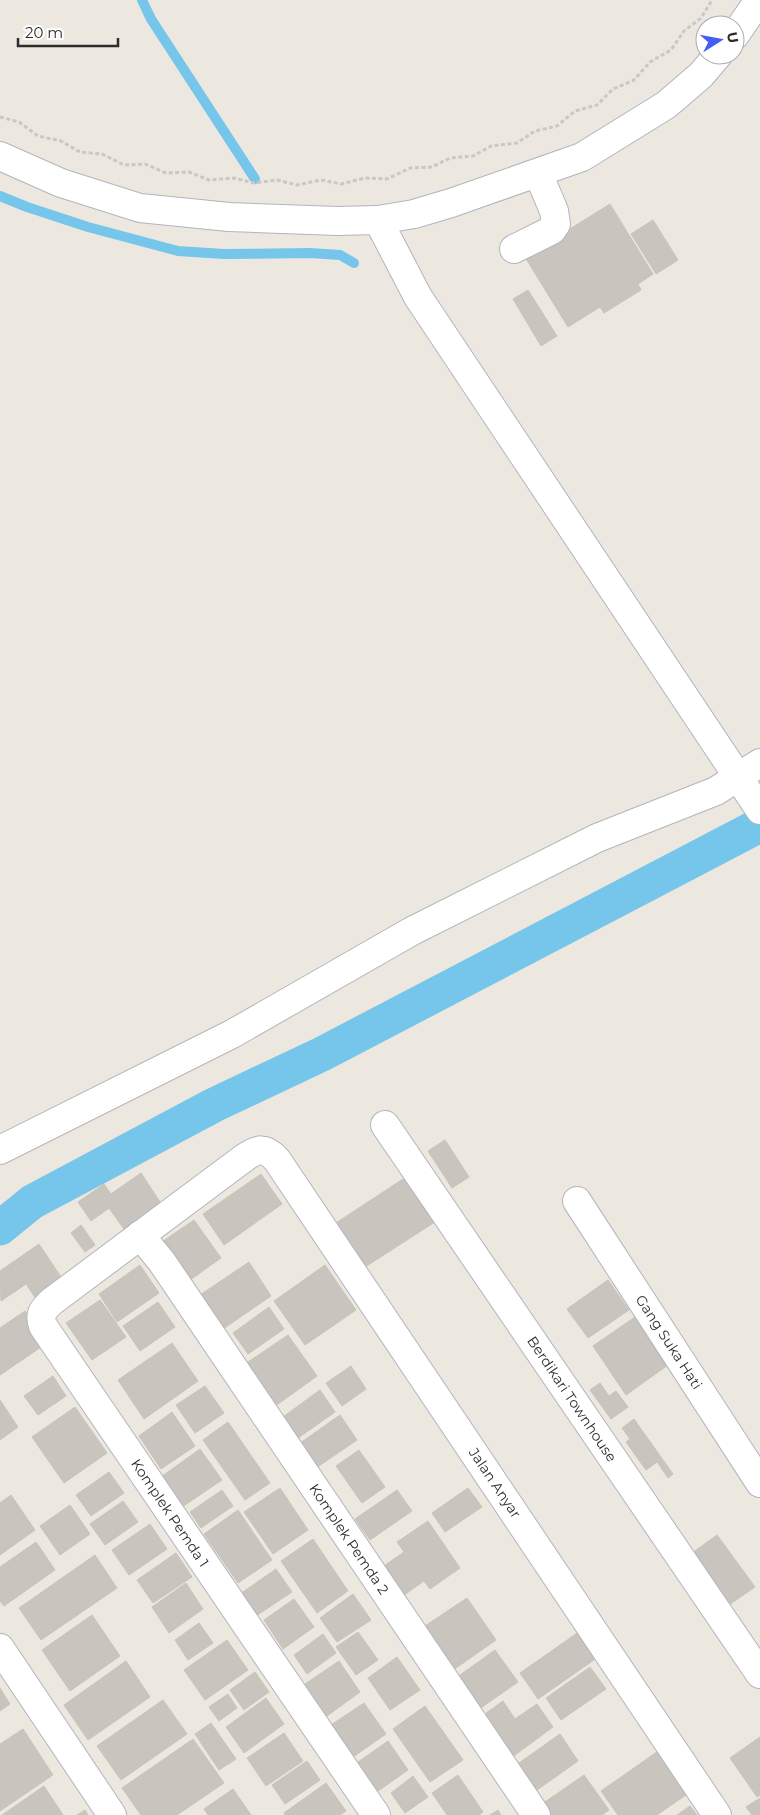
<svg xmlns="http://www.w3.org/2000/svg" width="760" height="1815" viewBox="0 0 760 1815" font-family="Montserrat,sans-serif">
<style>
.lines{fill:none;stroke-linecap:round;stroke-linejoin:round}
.stream{stroke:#76c6eb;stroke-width:10}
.canal{stroke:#76c6eb;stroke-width:35}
.building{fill:#c9c4be;stroke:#c9c4b8}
.minor-casing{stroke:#b2b4bf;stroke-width:30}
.path{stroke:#c8c8c8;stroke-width:3;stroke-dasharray:4 2.5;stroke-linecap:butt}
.minor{stroke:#fff;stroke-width:28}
.labels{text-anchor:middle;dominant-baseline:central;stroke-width:5;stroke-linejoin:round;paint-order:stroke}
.street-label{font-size:14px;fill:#2c2c2c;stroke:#fff}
</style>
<rect width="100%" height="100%" fill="#ede8df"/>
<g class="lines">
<g class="stream">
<path d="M142 0 151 19 255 179"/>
<path d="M0 196 27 207 88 227 178 251 224 254 310 253 340 255 354 263"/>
</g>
<path class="canal" d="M0 1228 32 1202 214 1105 322 1054 760 825"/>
</g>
<g class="building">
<path d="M610 204 653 274 638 284 641 290 604 313 600 307 568 327 525 257Z"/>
<path d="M653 220 678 260 656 274 631 234Z"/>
<path d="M528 290 557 336 541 346 513 299Z"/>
<path d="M445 1140 469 1177 452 1188 428 1151Z"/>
<path d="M141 1173 166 1211 129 1236 109 1208 91 1221 78 1202 104 1184 111 1194Z"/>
<path d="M261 1174 282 1204 224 1245 203 1214Z"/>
<path d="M406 1177 435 1222 365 1267 336 1223Z"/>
<path d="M194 1220 221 1258 186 1283 159 1244Z"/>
<path d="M81 1225 95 1245 85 1252 71 1233Z"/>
<path d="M39 1244 63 1280 36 1299 26 1284 1 1301 0 1271Z"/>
<path d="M249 1262 271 1296 223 1329 200 1295Z"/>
<path d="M140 1265 159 1293 117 1322 99 1294Z"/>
<path d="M325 1265 356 1310 305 1345 274 1301Z"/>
<path d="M608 1280 629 1310 588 1338 567 1309Z"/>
<path d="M100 1300 126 1337 92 1360 66 1323Z"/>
<path d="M158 1302 175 1327 140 1351 123 1326Z"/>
<path d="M269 1307 284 1329 248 1354 233 1333Z"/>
<path d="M25 1311 47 1343 0 1375V1328Z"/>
<path d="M635 1317 668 1365 626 1395 593 1346Z"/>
<path d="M288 1335 317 1376 274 1407 245 1364Z"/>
<path d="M172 1343 198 1381 144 1419 118 1380Z"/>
<path d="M351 1366 366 1389 342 1406 326 1383Z"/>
<path d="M53 1376 66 1396 38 1415 24 1396Z"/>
<path d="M600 1383 609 1396 616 1391 628 1407 611 1419 590 1390Z"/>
<path d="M205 1386 224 1413 195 1433 176 1405Z"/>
<path d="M320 1390 335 1412 291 1443 276 1422Z"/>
<path d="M0 1400 18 1427 0 1440Z"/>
<path d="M75 1407 107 1453 64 1483 32 1437Z"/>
<path d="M172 1412 195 1446 161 1469 139 1436Z"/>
<path d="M340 1415 357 1440 313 1470 296 1446Z"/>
<path d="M634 1419 673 1474 668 1478 657 1462 646 1470 626 1442 630 1439 622 1428Z"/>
<path d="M228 1422 270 1483 245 1500 203 1440Z"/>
<path d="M200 1449 222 1480 182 1507 161 1477Z"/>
<path d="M359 1450 385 1487 362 1503 336 1466Z"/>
<path d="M109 1472 124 1493 91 1516 76 1495Z"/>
<path d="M280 1488 308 1530 273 1554 244 1512Z"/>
<path d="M468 1488 482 1507 445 1532 432 1513Z"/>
<path d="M222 1490 233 1506 201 1528 190 1512Z"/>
<path d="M397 1490 412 1511 370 1540 355 1519Z"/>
<path d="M11 1495 35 1530 0 1555V1503Z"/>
<path d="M123 1501 138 1522 105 1545 90 1524Z"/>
<path d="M70 1505 90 1534 60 1555 40 1526Z"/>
<path d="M238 1510 272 1560 238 1583 204 1534Z"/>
<path d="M428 1521 460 1568 430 1589 424 1581 404 1595 384 1566 404 1552 397 1542Z"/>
<path d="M150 1524 167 1549 129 1575 112 1550Z"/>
<path d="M717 1535 755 1587 726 1607 688 1556Z"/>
<path d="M313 1539 348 1591 317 1613 281 1561Z"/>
<path d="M36 1542 55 1570 4 1606 0 1601V1567Z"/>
<path d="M176 1553 192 1577 153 1603 137 1580Z"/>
<path d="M95 1555 117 1588 41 1640 19 1608Z"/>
<path d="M276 1569 292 1592 256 1616 240 1594Z"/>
<path d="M186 1583 203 1609 169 1633 152 1607Z"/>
<path d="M353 1594 371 1620 337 1642 320 1618Z"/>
<path d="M467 1598 496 1640 449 1673 419 1630Z"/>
<path d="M294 1599 314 1627 283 1649 264 1620Z"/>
<path d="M92 1615 120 1656 70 1691 42 1650Z"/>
<path d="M199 1623 213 1643 188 1660 175 1640Z"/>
<path d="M583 1629 601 1655 538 1699 520 1673Z"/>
<path d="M358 1632 378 1660 356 1675 336 1647Z"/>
<path d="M323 1634 336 1653 307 1674 294 1655Z"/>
<path d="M227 1640 248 1670 205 1700 184 1670Z"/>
<path d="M495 1650 518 1682 475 1712 453 1680Z"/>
<path d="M397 1657 420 1690 390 1710 368 1678Z"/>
<path d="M126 1661 150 1697 88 1740 64 1705Z"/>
<path d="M339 1661 360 1692 327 1716 305 1684Z"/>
<path d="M590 1667 606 1689 561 1720 546 1698Z"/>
<path d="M255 1672 269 1692 244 1710 230 1690Z"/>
<path d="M0 1688 10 1704 0 1711Z"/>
<path d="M228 1694 237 1708 219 1721 209 1707Z"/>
<path d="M266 1698 284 1724 244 1753 226 1727Z"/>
<path d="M163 1700 187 1734 121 1780 97 1746Z"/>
<path d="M503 1701 515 1719 537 1704 553 1727 511 1758 482 1716Z"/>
<path d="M364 1703 386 1734 353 1757 331 1725Z"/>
<path d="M425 1706 463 1760 430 1782 393 1729Z"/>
<path d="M211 1723 236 1759 219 1770 195 1734Z"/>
<path d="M23 1729 53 1775 0 1811V1744Z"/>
<path d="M284 1733 303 1761 266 1786 247 1758Z"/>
<path d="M560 1734 578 1761 537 1790 519 1763Z"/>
<path d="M760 1737V1795L757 1797 730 1758Z"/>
<path d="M193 1739 224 1783 177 1815H141L122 1788Z"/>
<path d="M388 1741 408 1770 378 1791 358 1762Z"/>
<path d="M664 1747 693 1790 657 1815H618L601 1791Z"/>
<path d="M307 1761 320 1780 285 1804 272 1785Z"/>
<path d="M458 1775 483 1812 479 1815H447L432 1793Z"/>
<path d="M584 1775 609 1810 602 1815H550L542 1804Z"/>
<path d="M413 1776 428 1797 405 1813 391 1793Z"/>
<path d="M326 1783 346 1811 340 1815H285L284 1813Z"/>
<path d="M44 1786 63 1815H2Z"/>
<path d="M233 1789 251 1815H208L204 1809Z"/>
<path d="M760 1798V1815H752L746 1807Z"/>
<path d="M690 1806 697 1815H677Z"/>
<path d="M85 1810 88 1815H77Z"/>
<path d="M498 1810 501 1815H490Z"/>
</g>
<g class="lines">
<defs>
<g id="minor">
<path d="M735 35 759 0"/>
<path d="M718 55 701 75 666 105 582 157 451 203 414 214 378 220 418 297 760 810"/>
<path d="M0 156 61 183 140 208 229 217 337 221 378 220"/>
<path d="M514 249 552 230 556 224 554 211 538 173"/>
<path d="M385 1125 760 1674"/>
<path d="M0 1150 232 1034 412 931 597 838 716 791 760 763"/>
<path d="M577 1201 760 1483"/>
<path d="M140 1235 162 1262 536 1815"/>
<path d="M0 1648 112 1815"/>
<path d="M376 1815 43 1326C39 1314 42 1311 51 1302L244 1158C258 1148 266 1147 277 1160L717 1815"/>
</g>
</defs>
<use href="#minor" class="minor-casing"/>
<path class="path" d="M0 117 19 122 38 136 61 141 80 152 102 154 124 165 145 164 166 173 189 172 209 180 234 178 254 183 277 180 297 185 321 180 341 184 365 178 387 179 410 168 432 167 450 158 473 156 491 146 517 143 535 131 557 126 575 111 597 105 613 89 634 80 650 62 671 50 684 31 701 18 712 0"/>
<use href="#minor" class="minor"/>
</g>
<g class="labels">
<g class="street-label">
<text transform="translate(669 1342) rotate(57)">Gang Suka Hati</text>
<text transform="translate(572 1399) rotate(56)">Berdikari Townhouse</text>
<text transform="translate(495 1483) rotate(56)">Jalan Anyar</text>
<text transform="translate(170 1513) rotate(56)">Komplek Pemda 1</text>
<text transform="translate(349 1539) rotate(56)">Komplek Pemda 2</text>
</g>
</g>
<g transform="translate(720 40) rotate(79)"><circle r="24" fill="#ffffff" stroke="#ababab"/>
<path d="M0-4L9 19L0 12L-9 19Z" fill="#455df4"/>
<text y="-8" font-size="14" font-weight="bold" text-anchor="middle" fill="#2c2c2c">U</text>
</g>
<path d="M18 38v8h100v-8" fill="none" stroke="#2c2c2c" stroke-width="2.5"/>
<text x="25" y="38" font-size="15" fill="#2c2c2c" stroke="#ffffff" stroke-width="4" paint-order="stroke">20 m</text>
</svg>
